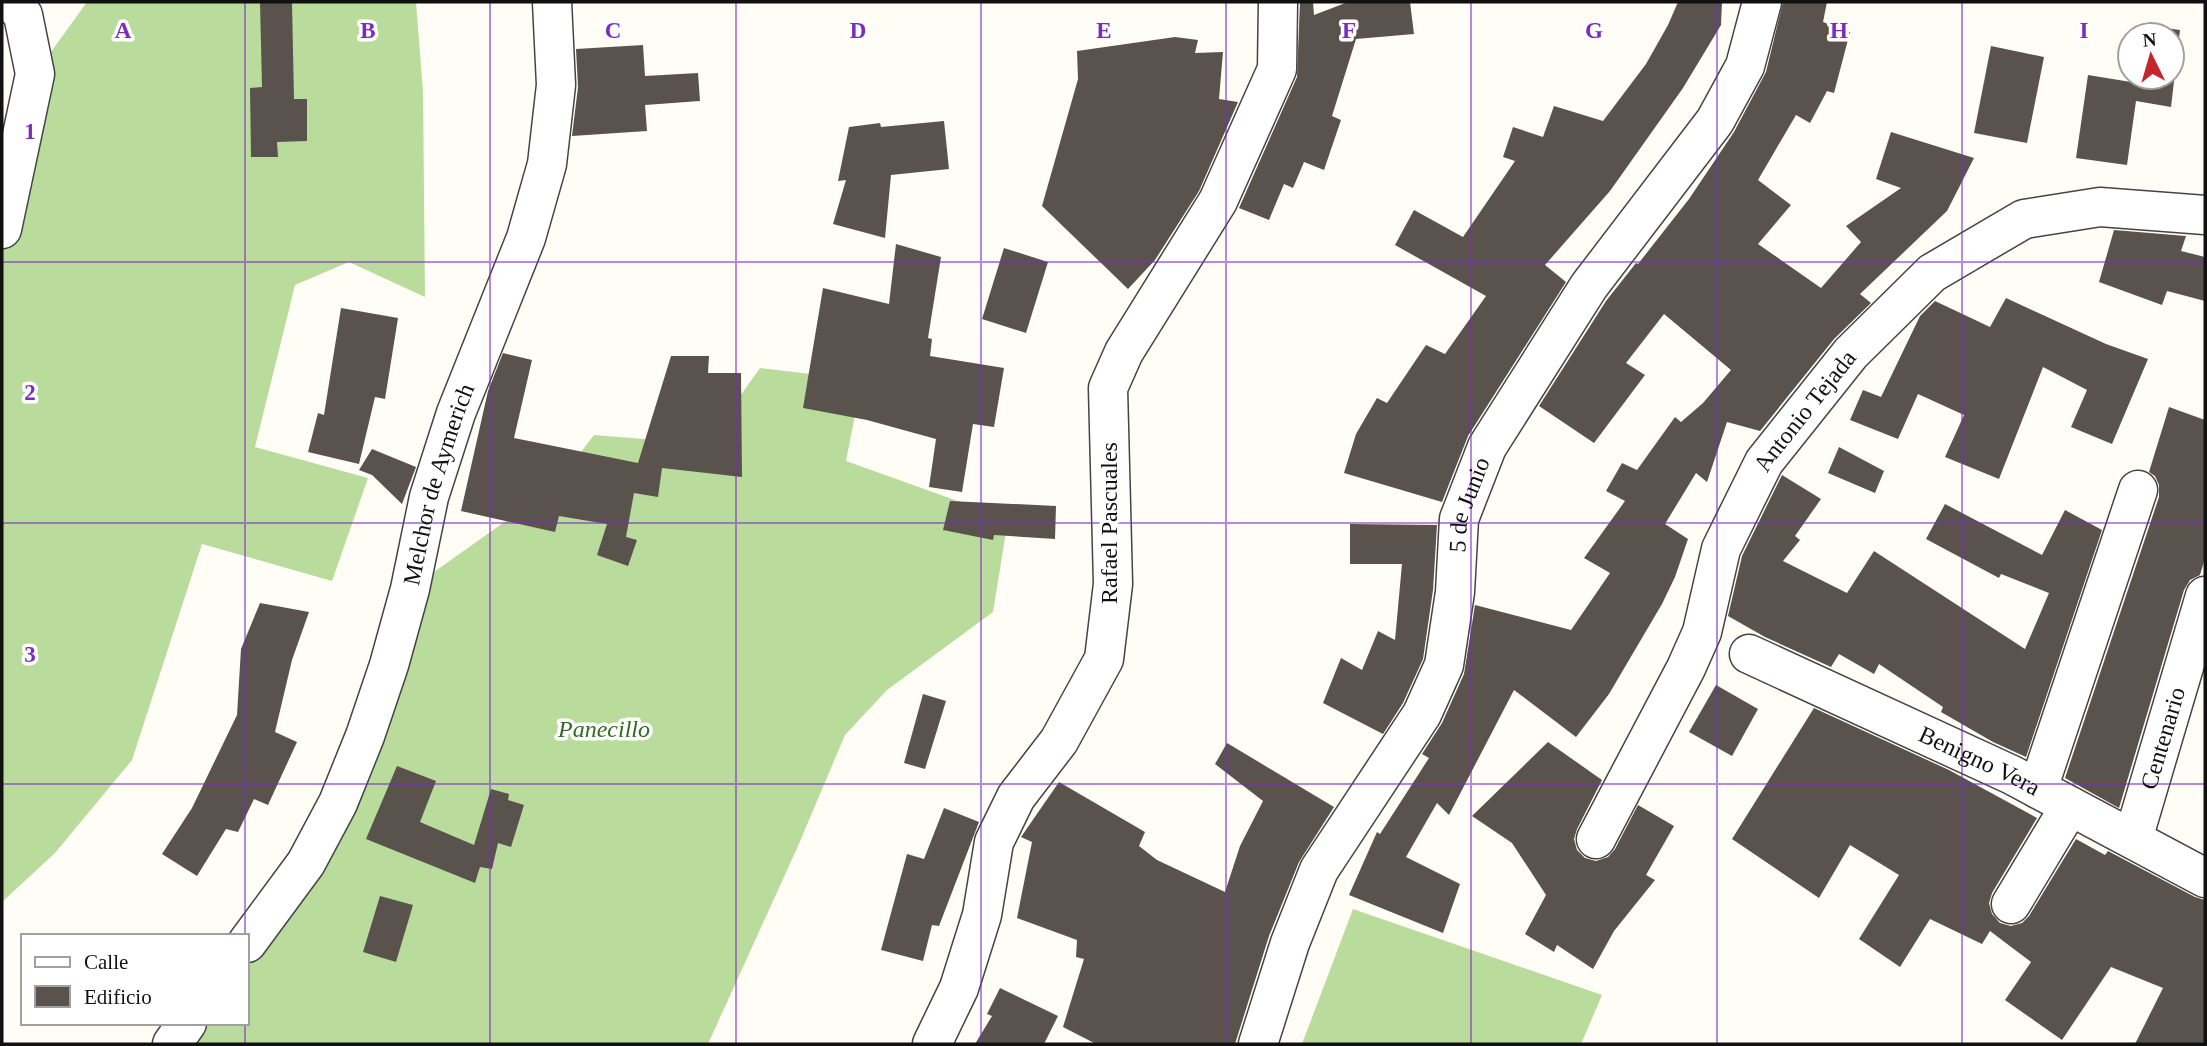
<svg xmlns="http://www.w3.org/2000/svg" width="2207" height="1046" viewBox="0 0 2207 1046" font-family="'Times New Roman',serif">
<style>
.forest{fill:#b9dc9c}
.building{fill:#5a524d}
.lines{fill:none;stroke-linecap:round;stroke-linejoin:round}
.minor-casing{stroke:#444;stroke-width:41}
.minor{stroke:#fff;stroke-width:38}
.grid{fill:none;stroke:#7b2cbf;stroke-width:2;stroke-opacity:0.55}
.labels{text-anchor:middle;dominant-baseline:central;stroke-width:7;stroke-linejoin:round;paint-order:stroke}
.street-label{font-size:24px;fill:#111;stroke:#fff}
.park-label{font-size:24px;font-style:italic;fill:#2f6b1f;stroke:#fff}
.grid-label{font-size:23px;text-anchor:middle;font-weight:bold;fill:#7b2cbf;stroke:#fff;stroke-width:7;stroke-linejoin:round;paint-order:stroke}
</style>
<rect width="100%" height="100%" fill="#fffdf5"/>
<g class="forest">
<path d="M87 2H416L423 92 425 297 349 262 295 285 255 447 368 478 332 581 202 544 132 760 55 853 2 902V229L35 74Z"/>
<path d="M760 368 862 380 846 461 1008 519 993 612 887 690 845 735 798 846 708 1044H166L182 1023H247V939L306 863 410 589 555 486 594 435 706 444Z"/>
<path d="M1353 909 1602 995 1581 1044H1302Z"/>
</g>
<g class="building">
<path d="M260 2H292L294 99H307V141L277 142 278 157H251L250 88 262 87Z"/>
<path d="M1300 2H1313L1314 15 1348 2H1410L1414 34 1356 39 1332 116 1341 120 1324 170 1304 162 1293 188 1284 184 1269 220 1239 208 1297 77Z"/>
<path d="M1678 2H1722L1721 25 1683 88 1610 191 1545 265 1566 282 1468 436 1442 502 1344 473 1356 434 1377 398 1387 403 1426 345 1445 354 1486 296 1395 245 1414 210 1463 237 1515 161 1503 157 1513 127 1543 137 1554 106 1603 121 1646 64 1668 25Z"/>
<path d="M1783 2H1827L1823 22 1850 32 1834 93 1827 91 1810 123 1796 115 1758 180 1791 205 1758 244 1821 288 1861 242 1846 226 1901 188 1876 179 1891 132 1974 158 1947 211 1860 294 1871 303 1834 339 1760 431 1727 422 1707 482 1696 473 1665 524 1688 539 1675 577 1662 604 1609 694 1576 737 1514 690 1449 815 1437 803 1406 857 1460 884 1443 933 1349 895 1377 832 1380 834 1429 758 1422 754 1442 723 1464 674 1475 605 1571 630 1610 573 1584 558 1625 501 1606 491 1622 463 1637 470 1675 417 1681 422 1703 403 1731 370 1664 314 1626 363 1645 375 1594 443 1539 406 1606 301 1636 263 1638 264 1689 199 1734 132 1766 72Z"/>
<path d="M2145 25 2180 30 2171 107 2136 101 2127 165 2076 158 2088 75 2137 83 2138 77H2172V35H2144Z"/>
<path d="M1175 37 1198 40 1195 53 1223 52 1219 99 1238 102 1199 191 1155 260 1128 289 1042 206 1078 79 1077 51Z"/>
<path d="M643 45 645 76 698 73 700 101 645 105 647 131 572 136 578 87 576 49Z"/>
<path d="M1991 46 2044 57 2027 143 1974 133Z"/>
<path d="M944 121 949 169 891 175 885 238 833 224 846 180 838 181 849 127 880 123 881 127Z"/>
<path d="M2114 230 2186 236 2181 251 2205 257V301L2167 291 2162 305 2099 282Z"/>
<path d="M896 244 941 257 928 338 932 339 930 356 1004 368 994 427 973 424 962 492 929 487 936 439 867 420 803 408 823 288 889 304Z"/>
<path d="M1004 248 1048 262 1026 333 982 319Z"/>
<path d="M2006 298 2106 344 2148 359 2112 444 2071 427 2087 390 2043 367 1999 479 1945 457 1964 415 1918 394 1898 439 1850 420 1863 390 1881 397 1920 316 1935 301 1990 327Z"/>
<path d="M341 308 398 318 385 399 375 397 359 464 308 452 318 413 324 415Z"/>
<path d="M503 353 532 360 514 438 638 463 671 356H709L708 373H741L742 477 662 468 658 497 634 493 626 537 637 540 628 566 597 555 607 524 559 516 555 532 461 511 488 391Z"/>
<path d="M2169 407 2205 420V558L2200 575 2190 580 2184 590 2119 808 2065 778 2159 497V485L2155 476 2149 472Z"/>
<path d="M1839 447 1884 471 1875 493 1828 473Z"/>
<path d="M372 449 416 467 402 504 372 475 359 470Z"/>
<path d="M1782 475 1821 499 1795 536 1800 540 1783 561 1847 593 1874 551 2025 649 2049 593 2001 574 1999 578 1926 539 1945 504 2042 555 2065 510 2102 530 2026 757 1993 742 1941 712 1943 707 1879 664 1874 674 1839 654 1831 667 1765 637 1728 616 1742 556Z"/>
<path d="M950 501 1056 506 1055 539 994 535 993 540 943 530Z"/>
<path d="M1350 524 1437 525 1433 590 1423 659 1403 703 1383 734 1323 703 1341 658 1362 670 1378 631 1395 640 1402 564H1350Z"/>
<path d="M260 603 309 612 292 660 275 732 297 742 268 805 254 799 238 832 226 829 197 876 162 854 192 808 237 715 241 649Z"/>
<path d="M1716 685 1758 709 1732 756 1689 732Z"/>
<path d="M923 694 946 701 925 769 904 763Z"/>
<path d="M1814 708 1949 770 2037 818 1992 893 1989 903 1992 914 2000 923 2011 926 2022 923 2029 916 2076 839 2105 855 2108 851 2195 897 2205 900V1044H2135L2163 988 2111 967 2062 1040 2005 1000 2031 962 1990 931 1982 944 1930 919 1900 967 1859 939 1899 875 1850 845 1819 898 1732 839Z"/>
<path d="M1548 742 1602 780 1577 829 1574 839 1577 850 1585 858 1596 861 1608 857 1615 849 1638 805 1674 826 1646 875 1655 880 1614 931 1593 969 1557 945 1554 952 1525 934 1546 895 1512 843 1472 816Z"/>
<path d="M1227 743 1334 807 1299 862 1269 936 1235 1044H1096L1063 1027 1084 959 1076 957 1077 940 1017 918 1032 842 1021 837 1059 782 1145 832 1139 846 1157 860 1225 892 1240 846 1263 801 1215 764Z"/>
<path d="M397 766 436 781 420 822 474 845 491 789 509 794 508 800 524 805 511 847 498 843 492 869 480 867 475 883 366 839Z"/>
<path d="M944 808 979 822 939 926 932 925 923 961 881 950 907 854 924 859Z"/>
<path d="M380 896 413 905 396 962 363 952Z"/>
<path d="M1000 988 1058 1016 1044 1044H975L992 1016 987 1014Z"/>
</g>
<g class="lines">
<defs>
<g id="minor">
<path d="M2 229 35 74 23 15 12 2"/>
<path id="s1" d="M1749 654 2012 775 2205 878"/>
<path d="M2038 789 2138 490"/>
<path id="s2" d="M1596 839 1686 668 1702 632 1721 549 1764 462 1851 353 1932 273 2024 219 2100 207 2205 215"/>
<path id="s3" d="M2133 839 2205 596"/>
<path d="M2011 904 2070 806"/>
<path id="s4" d="M247 943 306 863 338 803 365 736 389 665 410 589 429 497 456 413 526 238 547 164 556 85 552 2"/>
<path d="M172 1044 187 1023"/>
<path d="M932 1044 959 988 982 915 994 842 1016 797 1059 741 1104 659 1113 584 1108 388 1124 352 1218 201 1277 69 1278 2"/>
<path id="s5" d="M1258 1044 1290 943 1319 870 1422 714 1444 665 1455 592 1459 519 1487 447 1589 286 1715 121 1745 66 1762 2"/>
</g>
</defs>
<use href="#minor" class="minor-casing"/>
<use href="#minor" class="minor"/>
</g>
<path class="grid" d="M245 2V936M490 2V1044M736 2V1044M981 2V1044M1226 2V1044M1471 2V1044M1717 2V1044M1962 2V1044M2 262H2205M2 523H2205M2 784H2205M245 1023V1044"/>
<g class="labels">
<g class="street-label">
<text stroke="none"><textPath href="#s2" startOffset="480">Antonio Tejada</textPath></text>
<text stroke="none"><textPath href="#s4" startOffset="502">Melchor de Aymerich</textPath></text>
<text stroke="none"><textPath href="#s5" startOffset="588">5 de Junio</textPath></text>
<text transform="translate(1109 523) rotate(-90)">Rafael Pascuales</text>
<text stroke="none"><textPath href="#s3" startOffset="105">Centenario</textPath></text>
<text stroke="none"><textPath href="#s1" startOffset="254">Benigno Vera</textPath></text>
</g>
<g class="park-label">
<text x="604" y="729">Panecillo</text>
</g>
</g>
<g class="grid-label">
<text x="123" y="38">A</text>
<text x="368" y="38">B</text>
<text x="613" y="38">C</text>
<text x="858" y="38">D</text>
<text x="1104" y="38">E</text>
<text x="1349" y="38">F</text>
<text x="1594" y="38">G</text>
<text x="1839" y="38">H</text>
<text x="2084" y="38">I</text>
<text x="30" y="139">1</text>
<text x="30" y="400">2</text>
<text x="30" y="662">3</text>
</g>
<rect width="2207" height="1046" fill="none" stroke="#111111" stroke-width="7"/>
<rect x="21" y="934" width="228" height="91" fill="#ffffff" stroke="#a0a0a0" stroke-width="2"/>
<rect x="35" y="957" width="35" height="10" fill="#ffffff" stroke="#a0a0a0" stroke-width="2"/>
<text x="84" y="969" font-size="21" fill="#111111">Calle</text>
<rect x="35" y="986" width="35" height="21" fill="#5a524d" stroke="#a0a0a0" stroke-width="2"/>
<text x="84" y="1004" font-size="21" fill="#111111">Edificio</text>
<g transform="translate(2151 56) rotate(355)"><circle r="33" fill="#ffffff" stroke="#a0a0a0" stroke-width="2"/>
<path d="M0-5L12 26L0 18L-12 26Z" fill="#c4262e"/>
<text y="-10" font-size="19" font-weight="bold" text-anchor="middle" fill="#111111">N</text>
</g>
</svg>
